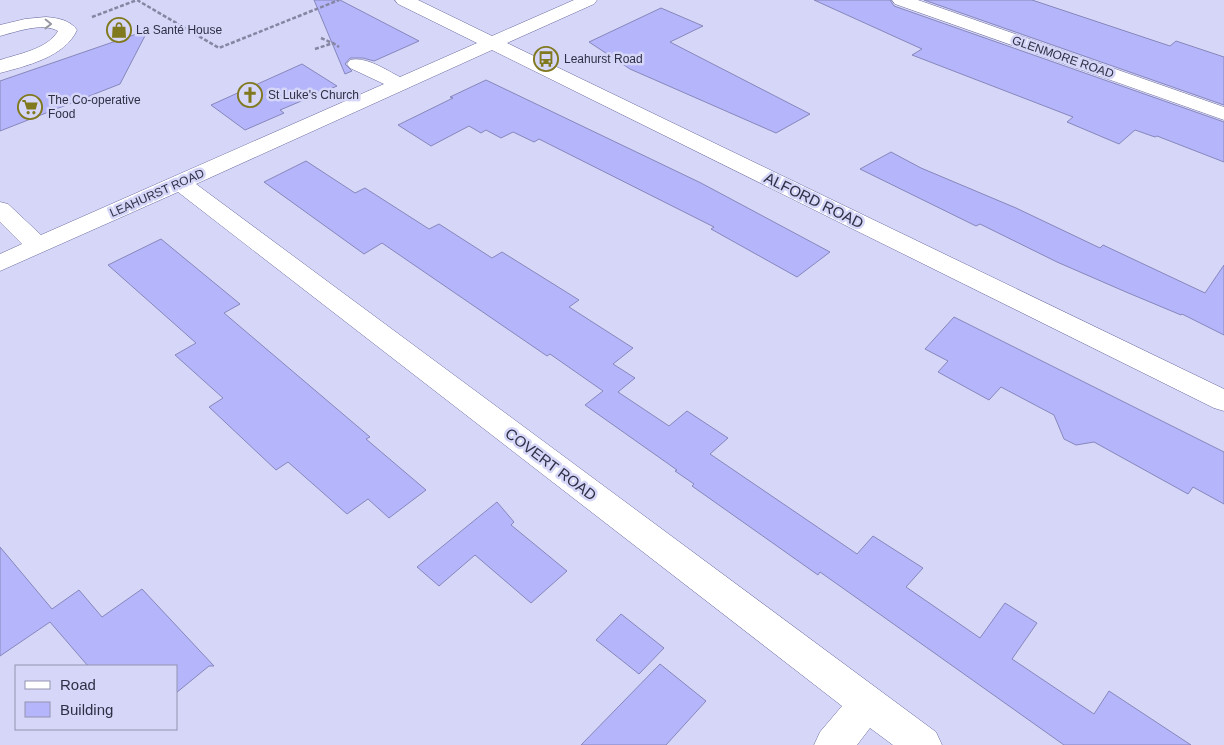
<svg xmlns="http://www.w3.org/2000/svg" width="1224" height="745" viewBox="0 0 1224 745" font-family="Arial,sans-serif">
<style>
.building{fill:#b5b5fb;stroke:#8787bc}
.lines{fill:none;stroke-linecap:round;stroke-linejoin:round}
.minor-casing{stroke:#6b6b9e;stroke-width:1}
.path{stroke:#8686a3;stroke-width:2.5;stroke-dasharray:4 2;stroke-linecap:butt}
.minor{fill:#fff;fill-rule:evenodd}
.oneway{stroke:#9797a2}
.labels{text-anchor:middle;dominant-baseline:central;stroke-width:5;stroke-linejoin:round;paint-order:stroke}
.far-poi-label{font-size:12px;fill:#2f2f45;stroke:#d5d6f8;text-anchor:start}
.far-street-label{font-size:12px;fill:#2f2f45;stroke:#d5d6f8}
.street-label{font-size:15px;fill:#2f2f45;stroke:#d5d6f8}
</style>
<rect width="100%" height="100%" fill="#d5d6f8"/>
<g class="building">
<path d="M314 0H340L419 41 374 61 363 58H350L345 64 352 71 345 74Z"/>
<path d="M814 0H890L894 6 1224 122V162L1157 136 1155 137 1135 130 1119 144 1067 122 1073 117 912 55 922 49Z"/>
<path d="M924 0H1032L1170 46 1176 41 1224 57V105Z"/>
<path d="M661 8 703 26 670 42 810 114 776 133 630 69 589 42Z"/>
<path d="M148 30 120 84 0 131V81Z"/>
<path d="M302 64 337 86 280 110 284 113 245 130 211 105Z"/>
<path d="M486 80 701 183 830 252 797 277 711 229 714 227 539 139 534 142 513 132 501 138 486 130 481 133 469 126 431 146 398 125 453 98 450 97Z"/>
<path d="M891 152 921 168 1016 208 1100 248 1103 245 1205 293 1224 265V335L1182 314 1181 315 1126 292 1057 262 980 224 976 226 860 169Z"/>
<path d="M306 161 355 193 365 188 429 229 439 224 492 258 502 252 579 300 569 307 633 348 613 364 635 378 618 392 669 426 687 411 728 438 710 454 857 554 873 536 923 568 906 587 980 638 1005 603 1037 623 1012 659 1094 714 1109 691 1191 745H1064L871 608 820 572 818 575 692 486 694 484 675 471 677 470 585 405 603 391 550 354 547 356 382 243 364 254 264 182Z"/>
<path d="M161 239 240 304 224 313 370 437 366 439 426 490 389 518 368 499 347 514 288 462 276 470 209 407 223 398 175 355 196 343 108 265Z"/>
<path d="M954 317 1224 452V504L1193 487 1188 494 1094 442 1076 445 1064 439 1054 415 1001 387 989 400 938 372 948 361 925 349Z"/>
<path d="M497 502 514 522 511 525 567 571 531 603 475 555 439 586 417 567Z"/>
<path d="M0 547 52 609 79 590 102 617 142 589 214 666H209L176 693V666H88L50 622 0 656Z"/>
<path d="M621 614 664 648 639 674 596 640Z"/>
<path d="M660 664 706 701 666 745H581Z"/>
</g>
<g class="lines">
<defs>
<g id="minor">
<path d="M395 0H418L492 36 574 0H597L594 4 507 43 1224 389V411L1214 408 492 50 196 184 936 732 942 745H893L870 728 857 745H814L820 732 842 706 178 192 0 271V254L22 244 0 222V202L8 204 41 235 384 84 350 68 347 64 350 60C366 56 386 70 400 77L477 43 398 4Z"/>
<path d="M892 0H918L1224 107V120L895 4Z"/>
<path d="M46 17C58 18 70 20 77 30 65 57 26 66 0 73V60C18 54 48 49 58 31 42 22 16 32 0 36V25L25 19Z"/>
</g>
</defs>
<use href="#minor" class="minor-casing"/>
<g class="path">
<path d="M92 17 137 0 219 48 339 0"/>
<path d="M321 38 332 43"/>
<path d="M315 49 333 43 339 47"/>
</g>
<use href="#minor" class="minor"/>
</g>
<defs><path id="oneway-chevron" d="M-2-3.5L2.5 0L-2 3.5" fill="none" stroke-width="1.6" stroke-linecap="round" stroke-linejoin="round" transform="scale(1.25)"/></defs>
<use class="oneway" href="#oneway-chevron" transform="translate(48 24) rotate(1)"/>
<defs>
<symbol id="shop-ring" viewBox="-11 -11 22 22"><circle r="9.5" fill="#d5d6f8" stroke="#81791e" stroke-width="1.5"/><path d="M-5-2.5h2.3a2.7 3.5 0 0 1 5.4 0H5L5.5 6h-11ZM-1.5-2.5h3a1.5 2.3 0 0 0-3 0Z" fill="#81791e"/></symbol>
<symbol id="bus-ring" viewBox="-11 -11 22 22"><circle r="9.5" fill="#d5d6f8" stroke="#81791e" stroke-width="1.5"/><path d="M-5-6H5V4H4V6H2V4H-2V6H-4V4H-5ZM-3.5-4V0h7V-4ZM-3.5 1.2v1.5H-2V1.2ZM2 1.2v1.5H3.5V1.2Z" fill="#81791e"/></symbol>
<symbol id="church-ring" viewBox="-11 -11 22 22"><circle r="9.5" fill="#d5d6f8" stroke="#81791e" stroke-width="1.5"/><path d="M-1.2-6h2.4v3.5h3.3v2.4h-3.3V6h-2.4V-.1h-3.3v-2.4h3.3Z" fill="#81791e"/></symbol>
<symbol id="supermarket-ring" viewBox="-11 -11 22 22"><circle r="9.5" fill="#d5d6f8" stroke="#81791e" stroke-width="1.5"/><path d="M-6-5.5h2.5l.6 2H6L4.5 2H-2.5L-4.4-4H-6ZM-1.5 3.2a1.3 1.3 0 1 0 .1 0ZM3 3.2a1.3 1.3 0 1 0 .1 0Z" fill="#81791e"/></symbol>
</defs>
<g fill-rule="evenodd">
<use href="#shop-ring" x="105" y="16" width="28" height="28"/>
<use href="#bus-ring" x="532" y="45" width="28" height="28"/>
<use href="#church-ring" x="236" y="81" width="28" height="28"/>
<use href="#supermarket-ring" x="16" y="93" width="28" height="28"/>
</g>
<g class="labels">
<g class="far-poi-label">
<text x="136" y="30">La Santé House</text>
<text x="564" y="59">Leahurst Road</text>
<text x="268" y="95">St Luke's Church</text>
<text x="48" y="100">The Co-operative<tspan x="48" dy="14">Food</tspan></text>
</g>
<g class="far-street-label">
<text transform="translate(1063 57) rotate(19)">GLENMORE ROAD</text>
<text transform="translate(157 193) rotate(-24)">LEAHURST ROAD</text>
</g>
<g class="street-label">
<text transform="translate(814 200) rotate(26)">ALFORD ROAD</text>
<text transform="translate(551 464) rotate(37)">COVERT ROAD</text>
</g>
</g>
<rect x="15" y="665" width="162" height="65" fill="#d5d6f8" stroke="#9393b0"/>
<rect x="25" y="681" width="25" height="8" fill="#ffffff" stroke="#9393b0"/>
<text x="60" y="690" font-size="15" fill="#2f2f45">Road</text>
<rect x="25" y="702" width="25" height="15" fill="#b5b5fb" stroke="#9393b0"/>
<text x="60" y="715" font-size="15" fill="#2f2f45">Building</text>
</svg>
